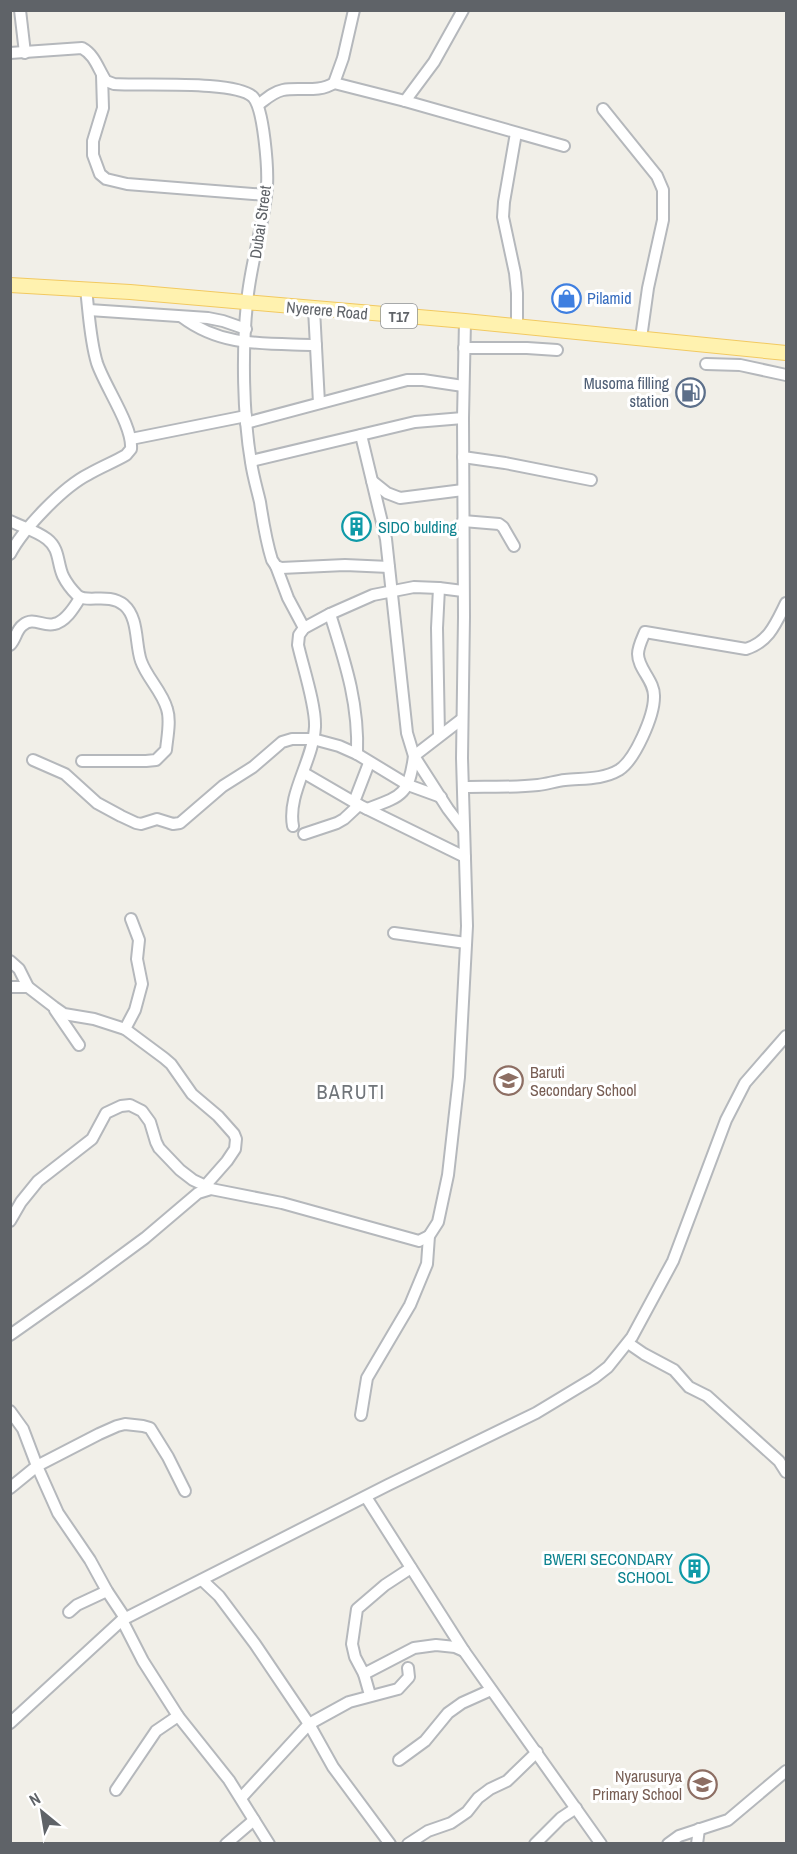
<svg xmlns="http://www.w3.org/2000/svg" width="797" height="1854" viewBox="0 0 797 1854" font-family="'Archivo Narrow',sans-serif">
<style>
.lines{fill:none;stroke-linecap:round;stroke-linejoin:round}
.minor-casing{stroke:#b5b8bc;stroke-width:14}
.major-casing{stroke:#f2c960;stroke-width:16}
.minor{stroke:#fff;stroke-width:10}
.major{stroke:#fff2af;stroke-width:14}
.labels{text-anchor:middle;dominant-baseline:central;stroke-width:6;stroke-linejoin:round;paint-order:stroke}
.shield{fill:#fff;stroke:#8f9295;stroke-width:1.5}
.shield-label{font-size:15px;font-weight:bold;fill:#5f6368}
.street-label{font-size:16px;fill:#5f6368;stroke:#fff}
.shop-label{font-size:16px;fill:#366cbe;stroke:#fff;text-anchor:start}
.service-label{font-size:16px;fill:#4e5e75;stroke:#fff;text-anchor:end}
.culture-label{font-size:16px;fill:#0d838f;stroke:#fff;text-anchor:start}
.education-label{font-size:16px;fill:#785e54;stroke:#fff;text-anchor:start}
.quarter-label{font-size:20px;letter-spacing:1.5px;fill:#70757a;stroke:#fff}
</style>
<rect width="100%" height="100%" fill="#f1efe8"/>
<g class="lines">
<defs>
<g id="minor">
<path d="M20 10 25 53"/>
<path d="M10 53 82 48C95 55 98 69 106 81L114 84C142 86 236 80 253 97 264 109 268 169 267 186 264 226 250 264 247 303 242 351 243 415 251 462 253 476 257 489 260 502 263 522 266 541 272 560L276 566 281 568 345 565 389 567"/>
<path d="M102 75 103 108 93 141V155L100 174 106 179 127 184 266 195"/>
<path d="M334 83 405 101 564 146"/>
<path d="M405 101 434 62 463 10"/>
<path d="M258 105C266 99 273 92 283 90 299 87 319 93 334 83L343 58 354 10"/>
<path d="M603 109 657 176 663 190V220L648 288 641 338"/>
<path d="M516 133 504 202 503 217 515 273 517 293V326"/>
<path d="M314 309 319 403"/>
<path d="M89 310 208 318 223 321 246 329"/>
<path d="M182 317C223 348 267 343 316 345"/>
<path d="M464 348H527L557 350"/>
<path d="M706 364 740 365 786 375"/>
<path d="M246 423 407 380H423L463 386"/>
<path d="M361 435 386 539 407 733 414 756 448 809 464 830"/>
<path d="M131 439 246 416"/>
<path d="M463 457 505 463 591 480"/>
<path d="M251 461 415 422 463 418"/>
<path d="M372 481 387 493 400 498 463 490"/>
<path d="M10 521C22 527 37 531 47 539 60 549 57 563 63 576 66 582 72 590 77 595 86 604 108 592 124 605 139 618 135 644 141 661 147 678 162 691 167 709 171 721 167 738 166 750L156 760 146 761H82"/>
<path d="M463 521 499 524 503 527 514 546"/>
<path d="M10 554C23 529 63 487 89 474 101 467 114 462 126 455L131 449C133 426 105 387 97 363 90 340 89 314 86 289"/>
<path d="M276 566 288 598 304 628"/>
<path d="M330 614C345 662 359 703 357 754"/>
<path d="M10 645C16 639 16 630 23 625 33 616 43 627 54 624 66 622 75 606 80 598"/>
<path d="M439 735 437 628 439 588"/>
<path d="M33 760 65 774 97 803 121 816 136 823 141 824 157 819 173 824 180 823 223 786 253 767 282 742 292 739H313L339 746 357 754 408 785 441 797"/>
<path d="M304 773 359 805 465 857"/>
<path d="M464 787C488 786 513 788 538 785 547 784 556 781 565 780 583 778 602 780 619 770 635 760 654 716 654 697 655 681 638 669 638 654 638 647 642 639 645 632L746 649C769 642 776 623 786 603"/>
<path d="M354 802 369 763"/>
<path d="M367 809C402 796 409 795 414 756L462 719"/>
<path d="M293 826C287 794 313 761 315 727 316 706 303 667 298 645L299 635 304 628 330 614 373 595 414 587 439 588 463 591"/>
<path d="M304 834 337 823 344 819 359 805"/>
<path d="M394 933 466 943"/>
<path d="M10 961 19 969 28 987 54 1007 64 1014 94 1019 125 1029 164 1058 171 1064 192 1094 218 1116 234 1134 236 1139 235 1149 227 1161 205 1186"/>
<path d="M10 987H28"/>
<path d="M55 1010 79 1045"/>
<path d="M125 1029 135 1010 142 984 137 959 139 940 131 919"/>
<path d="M10 1221 21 1202 38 1181 92 1139 106 1113 121 1106 130 1105 142 1111 150 1122 156 1142 159 1148 180 1170 193 1180 210 1188"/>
<path d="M10 1335 88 1280 145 1238 198 1193 211 1189 282 1203 419 1241 429 1236"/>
<path d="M628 1343 644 1354 674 1370 689 1387 707 1396 779 1461 786 1472"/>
<path d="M10 1411 23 1429 37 1466 58 1513 90 1560 107 1591 125 1618"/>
<path d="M361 1415 367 1378 410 1305 427 1264 429 1236 438 1222 448 1175 459 1077 467 926 462 758 464 617 463 418 465 321"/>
<path d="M10 1488 37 1466 99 1434 117 1426 125 1424 143 1426 150 1428 168 1457 185 1491"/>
<path d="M366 1497 464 1651 601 1844"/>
<path d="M202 1580 219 1596 255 1644 309 1724 333 1767 390 1844"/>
<path d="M69 1612 77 1605 107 1591"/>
<path d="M122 1620 143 1661 178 1716 229 1780 269 1844"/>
<path d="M364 1674 414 1648 436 1645 455 1647 464 1651"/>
<path d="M370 1695 364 1674 355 1657 352 1644 357 1609 385 1585 411 1568"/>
<path d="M10 1723 122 1620 388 1485 536 1413 594 1378 608 1367 632 1337 673 1261 726 1120 745 1083 786 1036"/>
<path d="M399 1760 425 1741 448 1713 462 1703 491 1690"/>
<path d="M116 1790 156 1731 178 1716"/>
<path d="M241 1798 309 1724 349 1702 398 1689 409 1677 408 1668"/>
<path d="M226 1844 254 1820"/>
<path d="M408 1844 428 1831 451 1823 467 1812 478 1798 490 1789 507 1781 537 1752"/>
<path d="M535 1844 561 1818 576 1808"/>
<path d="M668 1844 679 1836 728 1820 786 1771"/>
<path d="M697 1844 699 1829"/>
</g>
<path id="major" d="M10 285 130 292 465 321 786 353"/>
</defs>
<use href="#minor" class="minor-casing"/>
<use href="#major" class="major-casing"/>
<use href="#minor" class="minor"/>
<use href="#major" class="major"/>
</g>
<defs>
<symbol id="shop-ring" viewBox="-11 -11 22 22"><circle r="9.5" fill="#fff" stroke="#3f7fe0" stroke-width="1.5"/><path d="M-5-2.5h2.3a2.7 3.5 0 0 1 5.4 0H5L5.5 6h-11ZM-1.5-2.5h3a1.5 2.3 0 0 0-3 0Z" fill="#3f7fe0"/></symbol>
<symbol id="fuel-ring" viewBox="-11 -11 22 22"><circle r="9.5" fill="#fff" stroke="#5c6f8a" stroke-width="1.5"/><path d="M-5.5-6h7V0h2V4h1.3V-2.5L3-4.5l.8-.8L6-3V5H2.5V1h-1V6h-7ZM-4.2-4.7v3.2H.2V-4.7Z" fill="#5c6f8a"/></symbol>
<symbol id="building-ring" viewBox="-11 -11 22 22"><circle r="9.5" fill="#fff" stroke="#0f9aa8" stroke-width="1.5"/><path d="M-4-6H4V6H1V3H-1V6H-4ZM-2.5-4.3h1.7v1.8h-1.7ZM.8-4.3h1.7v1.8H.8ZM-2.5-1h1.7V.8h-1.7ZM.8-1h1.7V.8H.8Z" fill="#0f9aa8"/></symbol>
<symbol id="school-ring" viewBox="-11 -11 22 22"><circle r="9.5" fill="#fff" stroke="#8d6e63" stroke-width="1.5"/><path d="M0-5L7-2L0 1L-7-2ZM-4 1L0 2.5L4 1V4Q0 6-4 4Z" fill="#8d6e63"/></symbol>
</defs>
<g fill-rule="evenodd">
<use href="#shop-ring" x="550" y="282" width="33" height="33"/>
<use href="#fuel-ring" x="674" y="376" width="33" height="33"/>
<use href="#building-ring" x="340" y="510" width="33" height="33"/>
<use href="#school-ring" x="492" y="1064" width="33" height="33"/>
<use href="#building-ring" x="678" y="1552" width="33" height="33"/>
<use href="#school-ring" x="686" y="1768" width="33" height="33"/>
</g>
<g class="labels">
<rect class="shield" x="381" y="304" width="36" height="24" rx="4.5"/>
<g class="shield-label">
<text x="399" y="316">T17</text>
</g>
<g class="street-label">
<text transform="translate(260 222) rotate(-82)">Dubai Street</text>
<text transform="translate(327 310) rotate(5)">Nyerere Road</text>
</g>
<g class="shop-label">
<text x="587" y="298">Pilamid</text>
</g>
<g class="service-label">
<text x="669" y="383">Musoma filling<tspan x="669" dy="18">station</tspan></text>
</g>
<g class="culture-label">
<text x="378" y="527">SIDO bulding</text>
<text x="673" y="1559" text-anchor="end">BWERI SECONDARY<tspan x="673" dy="18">SCHOOL</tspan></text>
</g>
<g class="education-label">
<text x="530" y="1072">Baruti<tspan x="530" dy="18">Secondary School</tspan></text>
<text x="682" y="1776" text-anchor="end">Nyarusurya<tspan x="682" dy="18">Primary School</tspan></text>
</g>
<g class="quarter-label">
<text x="351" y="1091">BARUTI</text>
</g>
</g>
<rect width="797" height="1854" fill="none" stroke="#5f6368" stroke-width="24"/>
<g transform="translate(42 1812) rotate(330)" stroke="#ffffff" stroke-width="4.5" paint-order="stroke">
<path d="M0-4.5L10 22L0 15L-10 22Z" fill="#5f6368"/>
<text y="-9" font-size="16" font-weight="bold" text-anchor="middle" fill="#5f6368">N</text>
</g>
</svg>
